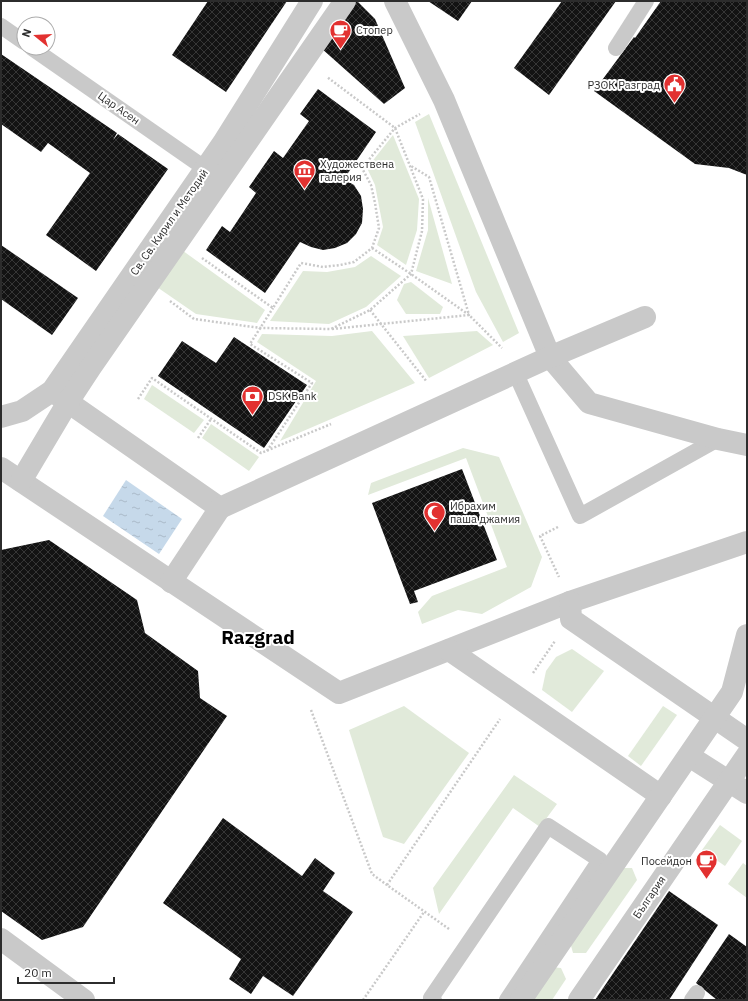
<svg xmlns="http://www.w3.org/2000/svg" width="748" height="1001" viewBox="0 0 748 1001" font-family="'IBM Plex Sans',sans-serif">
<style>
.green{fill:#e1eada}
.water{fill:url(#water-ripples)}
.building{fill:url(#building-cross-hatch)}
.lines{fill:none;stroke-linecap:round;stroke-linejoin:round}
.path{stroke:#c9c9c9;stroke-width:2.5;stroke-dasharray:2 2;stroke-linecap:butt}
.lane{stroke:#c9c9c9;stroke-width:16}
.street{stroke:#c9c9c9;stroke-width:22}
.labels{text-anchor:middle;dominant-baseline:central;stroke-width:4;stroke-linejoin:round;paint-order:stroke}
.poi-label{font-size:11px;fill:#2c2c2c;stroke:#fff;text-anchor:start}
.street-label{font-size:11px;fill:#2c2c2c;stroke:#fff}
.town-label{font-size:19px;font-weight:bold;fill:#000;stroke:#fff}
</style>
<defs>
<pattern id="water-ripples" width="26" height="14" patternUnits="userSpaceOnUse"><rect width="26" height="14" fill="#c6d9ea"/><path d="M2 4q2-2 4 0t4 0M15 11q2-2 4 0t4 0" fill="none" stroke="#aabac9"/></pattern>
<pattern id="building-cross-hatch" width="8" height="8" patternUnits="userSpaceOnUse"><rect width="8" height="8" fill="#131313"/><path d="M0 0l8 8M0 8l8-8" fill="none" stroke="#363636"/></pattern>
</defs>
<rect width="100%" height="100%" fill="#fff"/>
<g class="green">
<path d="M429 114 519 333 503 342 476 292 415 122Z"/>
<path d="M393 135 419 199 417 230 406 265 377 245 383 227 375 185 367 168Z"/>
<path d="M428 198 452 284 416 271 428 230Z"/>
<path d="M179 248 265 310 257 323 196 314 154 285Z"/>
<path d="M371 256 401 276 366 307 329 324 270 321 303 271 327 272 355 267Z"/>
<path d="M411 282 443 307 440 314H406L397 300 404 284Z"/>
<path d="M372 331 415 383 280 441 316 381 257 342 262 334 332 336Z"/>
<path d="M477 331 493 345 429 378 403 336Z"/>
<path d="M152 385 204 420 194 433 144 399Z"/>
<path d="M211 424 259 457 249 471 202 438Z"/>
<path d="M463 448 499 457 542 557 531 587 482 614 458 610 422 624 418 612 432 596 507 567 466 458 368 495 371 483Z"/>
<path d="M572 649 604 671 572 712 542 690 546 671 556 657Z"/>
<path d="M404 706 469 753 404 844 383 837 349 730Z"/>
<path d="M663 706 677 715 641 766 628 756Z"/>
<path d="M514 775 557 804 540 827 513 808 439 914 433 888Z"/>
<path d="M720 825 742 841 725 866 702 850Z"/>
<path d="M743 863 747 866V898L728 884Z"/>
<path d="M620 868H632L637 880 586 953H573L570 942Z"/>
<path d="M551 967 561 968 566 979 552 1000H528Z"/>
</g>
<path class="water" d="M126 480 182 519 159 554 103 516Z"/>
<g class="building">
<path d="M208 1H287L226 92 172 55Z"/>
<path d="M350 1H357L375 19 405 88 384 104 321 48Z"/>
<path d="M428 1H472L458 21Z"/>
<path d="M562 1H616L549 95 514 68Z"/>
<path d="M661 1H747V175L729 168 695 164 594 91 634 37 635 38Z"/>
<path d="M1 54 117 133 113 140 118 134 168 169 96 271 46 235 90 173 48 143 41 152 1 124Z"/>
<path d="M318 89 376 132 344 179 354 185 361 196 363 209 362 223 356 234 347 243 335 248 323 250 311 247 300 242 265 293 206 250 222 226 230 232 256 193 249 187 274 151 283 158 309 121 300 114Z"/>
<path d="M1 245 78 298 52 335 1 299Z"/>
<path d="M234 337 307 385 264 448 158 376 182 341 216 363Z"/>
<path d="M462 469 497 560 414 591 418 602 410 604 372 503Z"/>
<path d="M49 540 137 600 145 633 198 671 200 698 227 716 83 927 42 940 1 911V550Z"/>
<path d="M223 818 302 876 315 858 335 873 323 891 353 912 293 996 263 976 251 994 229 979 241 959 163 903Z"/>
<path d="M669 891 718 925 669 1000H595Z"/>
<path d="M729 934 747 947V1000H717L696 983Z"/>
</g>
<g class="lines">
<g class="path">
<path d="M372 248 411 274 469 315 502 348"/>
<path d="M202 258 273 308 301 263 323 267 340 265 354 262 372 248 379 228 375 203 371 185 362 168 395 128 420 114"/>
<path d="M170 301 194 319 261 328 331 329 370 310 411 274 422 231 423 199 395 128 327 77"/>
<path d="M370 310 427 382"/>
<path d="M332 329 469 315 429 177 411 166"/>
<path d="M138 399 152 378 261 453 331 424"/>
<path d="M198 438 211 419"/>
<path d="M267 451 312 383 250 344 273 308"/>
<path d="M558 527 540 536 559 577"/>
<path d="M533 673 555 641"/>
<path d="M311 710 372 874 387 885"/>
<path d="M449 929 387 885 500 719"/>
<path d="M363 1000 424 912"/>
</g>
<g class="lane">
<path d="M1 26 24 42"/>
<path d="M32 48 206 169"/>
<path d="M616 48 646 1"/>
<path d="M516 374 580 516 718 439"/>
<path d="M434 1000 431 998 548 826 600 860 507 1000"/>
<path d="M692 1000 697 993"/>
</g>
<g class="street">
<path d="M395 1 444 100 550 357 589 403 718 439 747 445"/>
<path d="M52 391 220 508 550 357 645 317"/>
<path d="M1 417 22 411 52 391 223 143 312 1"/>
<path d="M1 468 339 693 570 602 747 542"/>
<path d="M21 481 68 402 91 367 345 1"/>
<path d="M171 582 220 508"/>
<path d="M570 602 571 619 747 740"/>
<path d="M449 650 661 796"/>
<path d="M689 756 747 793"/>
<path d="M1 939 84 1000"/>
<path d="M521 1000 732 692 747 635"/>
<path d="M579 1000 747 755"/>
</g>
</g>
<defs>
<symbol id="cafe-pin" viewBox="-11 -11 22 30"><path d="M0 17L-7.5 6A9.5 9.5 0 1 1 7.5 6Z" fill="#e23130" stroke="#fff"/><path d="M-5.5-4.5H6V0H3Q3 3.5 0 3.5H-2.5Q-5.5 3.5-5.5 0ZM3-3.2v2h1.7v-2ZM-6 4.5H4V6H-6Z" fill="#fff"/></symbol>
<symbol id="civic-pin" viewBox="-11 -11 22 30"><path d="M0 17L-7.5 6A9.5 9.5 0 1 1 7.5 6Z" fill="#e23130" stroke="#fff"/><path d="M-.6-6.5H3V-4.5H.6V-3L4-1V1h2V6H-6V1h2V-1L-.6-3ZM-1.2 2.5V6h2.4V2.5Z" fill="#fff"/></symbol>
<symbol id="museum-pin" viewBox="-11 -11 22 30"><path d="M0 17L-7.5 6A9.5 9.5 0 1 1 7.5 6Z" fill="#e23130" stroke="#fff"/><path d="M0-6L6-3V-2H-6V-3ZM-5-1h2V3h-2ZM-1-1h2V3h-2ZM3-1h2V3H3ZM-6 4H6V6H-6Z" fill="#fff"/></symbol>
<symbol id="bank-pin" viewBox="-11 -11 22 30"><path d="M0 17L-7.5 6A9.5 9.5 0 1 1 7.5 6Z" fill="#e23130" stroke="#fff"/><path d="M-6-4H6V4H-6ZM0-2.3a2.3 2.3 0 1 0 0 4.6a2.3 2.3 0 1 0 0-4.6Z" fill="#fff"/></symbol>
<symbol id="mosque-pin" viewBox="-11 -11 22 30"><path d="M0 17L-7.5 6A9.5 9.5 0 1 1 7.5 6Z" fill="#e23130" stroke="#fff"/><path d="M3.5-4.9A6 6 0 1 0 3.5 4.9A5 5 0 1 1 3.5-4.9Z" fill="#fff"/></symbol>
</defs>
<g fill-rule="evenodd">
<use href="#cafe-pin" x="328" y="18" width="25" height="34"/>
<use href="#civic-pin" x="662" y="72" width="25" height="34"/>
<use href="#museum-pin" x="292" y="158" width="25" height="34"/>
<use href="#bank-pin" x="240" y="384" width="25" height="34"/>
<use href="#mosque-pin" x="422" y="500" width="25" height="34"/>
<use href="#cafe-pin" x="694" y="848" width="25" height="34"/>
</g>
<g class="labels">
<g class="poi-label">
<text x="356" y="30">Стопер</text>
<text x="660" y="85" text-anchor="end">РЗОК Разград</text>
<text x="320" y="164">Художествена<tspan x="320" dy="13">галерия</tspan></text>
<text x="268" y="396">DSK Bank</text>
<text x="450" y="506">Ибрахим<tspan x="450" dy="13">паша джамия</tspan></text>
<text x="692" y="861" text-anchor="end">Посейдон</text>
</g>
<g class="street-label">
<text transform="translate(119 108) rotate(35)">Цар Асен</text>
<text transform="translate(169 222) rotate(-55)">Св. Св. Кирил и Методий</text>
<text transform="translate(649 897) rotate(-56)">България</text>
</g>
<g class="town-label">
<text x="258" y="637">Razgrad</text>
</g>
</g>
<rect width="748" height="1001" fill="none" stroke="#2c2c2c" stroke-width="4"/>
<g transform="translate(36 36) rotate(288)"><circle r="19" fill="#ffffff" stroke="#ababab"/>
<path d="M0-3L7 15L0 10L-7 15Z" fill="#e23130"/>
<text y="-6" font-size="11" font-weight="bold" text-anchor="middle" fill="#2c2c2c">N</text>
</g>
<path d="M18 977v6h96v-6" fill="none" stroke="#2c2c2c" stroke-width="2"/>
<text x="24" y="977" font-size="12" fill="#2c2c2c" stroke="#ffffff" stroke-width="3" paint-order="stroke">20 m</text>
</svg>
